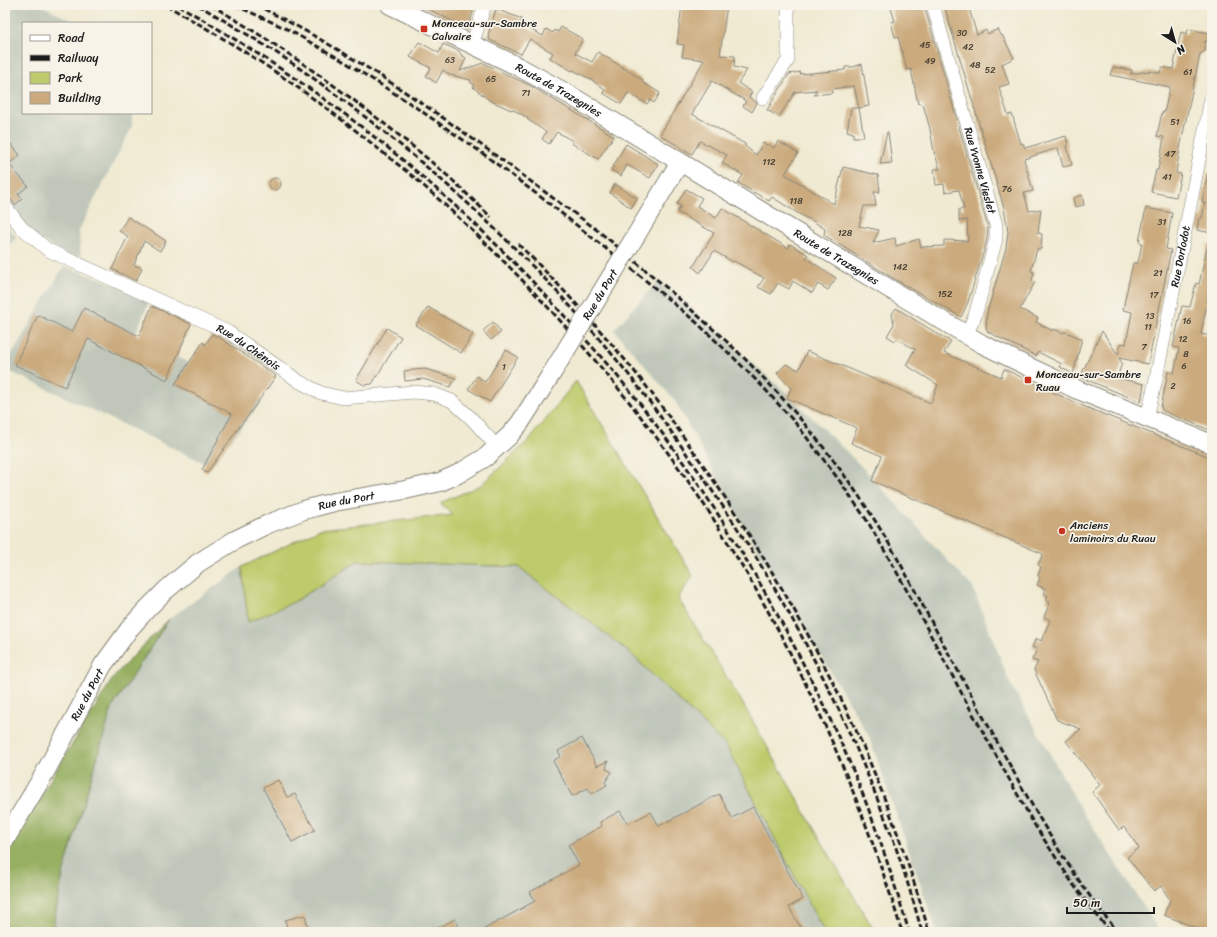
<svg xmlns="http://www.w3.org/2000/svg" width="1217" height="937" viewBox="0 0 1217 937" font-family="Sriracha,sans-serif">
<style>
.industrial{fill:#c0c7ba}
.green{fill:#becb6c;stroke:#6d7444}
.forest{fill:#96af60;stroke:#59663e}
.building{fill:#cbaa7d}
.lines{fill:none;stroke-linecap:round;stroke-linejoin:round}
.minor-casing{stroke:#868377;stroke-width:14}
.secondary-casing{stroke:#868377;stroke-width:20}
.minor{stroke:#fff;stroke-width:13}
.secondary{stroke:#fff;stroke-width:18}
.rail{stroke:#1c1c1c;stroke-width:3;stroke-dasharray:6 3;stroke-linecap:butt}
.secondary-bridge-casing{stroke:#868377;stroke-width:20;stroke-linecap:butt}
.secondary-bridge{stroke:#fff;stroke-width:18}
.poi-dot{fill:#c8321e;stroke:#f7f3e8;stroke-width:1.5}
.labels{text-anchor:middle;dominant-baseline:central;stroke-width:3.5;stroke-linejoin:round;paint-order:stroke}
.number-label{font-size:9px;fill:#484034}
.poi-label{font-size:11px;fill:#1c1c1c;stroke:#f7f3e8;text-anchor:start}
.street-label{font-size:11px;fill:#1c1c1c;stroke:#f7f3e8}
</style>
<rect width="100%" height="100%" fill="#f7f3e8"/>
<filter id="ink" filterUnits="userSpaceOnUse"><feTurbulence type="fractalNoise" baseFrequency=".025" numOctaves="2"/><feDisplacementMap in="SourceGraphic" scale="8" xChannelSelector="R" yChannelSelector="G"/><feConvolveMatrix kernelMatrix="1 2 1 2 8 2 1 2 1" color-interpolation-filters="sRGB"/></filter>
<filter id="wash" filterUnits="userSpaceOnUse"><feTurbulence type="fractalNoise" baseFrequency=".012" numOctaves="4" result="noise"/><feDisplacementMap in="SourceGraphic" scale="16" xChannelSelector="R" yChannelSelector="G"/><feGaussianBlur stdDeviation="0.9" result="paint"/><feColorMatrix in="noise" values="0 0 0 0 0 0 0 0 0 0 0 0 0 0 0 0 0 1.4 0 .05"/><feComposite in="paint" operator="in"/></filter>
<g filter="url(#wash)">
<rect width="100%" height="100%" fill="#f0ead2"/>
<g class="industrial">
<path d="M5 5H41L76 23H23V113H132V127L79 230 81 264 25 230 5 205Z"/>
<path d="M5 224 17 237 5 249Z"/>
<path d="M64 266 151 297 135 335 262 401 211 466 5 369V366Z"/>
<path d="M658 281 789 395 863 468 973 588 1009 681 1081 809 1160 932H937L869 736 750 537 675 401 614 330Z"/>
<path d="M358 561 523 567 630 653 726 746 824 932H52L63 874 112 708 169 619 242 567 248 622 294 602Z"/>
</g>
<path class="green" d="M576 381 693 576 678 598 743 704 816 832 875 932H824L726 746 630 653 519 567 358 561 294 602 248 622 242 567 320 529 453 515 440 503 481 485 528 441Z"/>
<path class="forest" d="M169 619 112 708 63 874 52 932H5V853L115 675Z"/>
<g id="blocks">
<g class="building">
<path d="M420 5H475L468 29Z"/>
<path d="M682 5H727L720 55 735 56 734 67 747 70 738 83 752 92 749 97 757 103 752 112 743 106 746 101 712 81 692 114 745 144V146L756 155 763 143 767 145 768 144 774 148 778 141 798 153 785 174 834 204 843 167 878 175 880 192H874L876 206H864L859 226 879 230 873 243 895 238 896 246 919 239 921 247 944 246V240L968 241 967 220 959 221V209H964L959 190 945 192 944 184 936 185 934 169H940L934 152 930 129 923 104 922 105 921 103 918 104 911 69 907 70 898 37H895L891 22 895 21 890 5H924L988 228 987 239 985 247 968 302 961 317 893 278 824 235 825 229 811 220 799 214 772 197 769 201 738 183 743 175 722 163 727 155 700 141 692 154 660 135 704 60 682 57 684 45 677 44Z"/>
<path d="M944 5H968L977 35 986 30 988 34 998 29 1001 35H1002L1014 58 1002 64 1009 84 999 87 1008 115 1012 114 1021 144 1023 143 1025 148 1066 136 1068 145 1067 146 1072 165 1063 167 1058 148 1024 159 1033 191 1024 193 1029 211 1041 209 1038 233 1042 234 1041 249H1037L1031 271 1034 272 1032 281 1035 282 1020 309 1038 318 1036 322 1053 331 1054 329 1063 333 1064 332H1066L1082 339 1073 374 1060 367 1062 364 1038 352 1036 356 988 332 986 328 987 313 1006 248 1008 232 1004 208Z"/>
<path d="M496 9 522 19 520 24 543 36 546 29 553 33 555 30 558 32 561 27 583 39 575 53 592 62 598 52 643 80 642 82 660 93 654 103 650 100 647 104 628 93 621 104 603 93 605 89 594 82V81L573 70 572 71 550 58 553 53 530 39 521 54 490 40 488 35Z"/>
<path d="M1188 29 1209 33 1207 42 1205 41V51L1200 54 1180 148 1176 173 1181 174 1176 197 1151 192 1156 170H1158L1164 137 1157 136 1162 112 1164 113 1170 87 1110 75 1113 67 1132 70 1131 74 1150 71 1160 73 1162 67 1173 69 1181 32 1187 34Z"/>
<path d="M419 42 439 53 443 44 459 51 461 55 466 58 460 71 483 63 531 86 614 136 598 159 571 143 573 141 557 132 549 144 542 139 546 132 527 119 528 118 512 109 511 110 489 100 473 87 474 85 470 82 471 80 450 75 443 70 436 83 426 76 431 68 410 57Z"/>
<path d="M862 64 869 106 859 108 854 86 832 89V93L814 95 817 90 795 92 779 117 767 110 789 74 800 72V74L845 70V67H853Z"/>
<path d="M851 108H859L864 137H853V133L847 131Z"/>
<path d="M887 132H888L892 163 880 164Z"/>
<path d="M5 137 20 155 9 164 28 186 18 194 22 199 15 205 5 192Z"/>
<path d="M626 144 658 164 650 178 627 165 621 176 611 170Z"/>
<path d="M1208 174 1212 175V233L1197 230 1199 218H1202L1205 203 1202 202Z"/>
<circle cx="275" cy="184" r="6"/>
<path d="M615 184 637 198 631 208 610 193Z"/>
<path d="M686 189 702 198 697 206 716 218 722 208 788 248 790 244 808 255 806 258 836 278 828 290 818 284 812 293 793 281 789 289 778 283 771 294 758 287 764 278 734 261 733 262 714 251 700 273 693 267 714 233 677 212 681 206 677 204Z"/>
<path d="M1082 195 1084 205 1075 207 1073 198Z"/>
<path d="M1146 208 1172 213 1166 249 1171 250 1148 364 1119 358 1122 363 1117 378 1144 384 1141 402 1080 377 1102 331 1118 355 1121 343 1126 344 1132 312 1123 310 1125 299 1133 263H1138L1142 243 1139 242Z"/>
<path d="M128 217 166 241 160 251 144 241 134 265 142 268 136 281 112 269 128 236 119 231Z"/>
<path d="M1208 244H1212V298L1208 297 1201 334 1212 336V431L1163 411 1161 407 1168 371 1174 373 1177 359 1179 348 1173 347 1182 306 1190 307 1196 283 1199 284Z"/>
<path d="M152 306 191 324 167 380 88 339 65 387 15 365 38 315 72 332 84 308 139 336Z"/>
<path d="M428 307 473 334 461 353 416 325Z"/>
<path d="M896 308 933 331 946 339 951 341 944 353 1001 377 1004 369 1078 404 1212 458V932H1207L1164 915 1170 900 1161 886 1154 891 1127 857 1139 848 1124 827 1119 830 1092 792 1100 785 1066 741 1081 729 1057 720 1034 670 1038 662 1032 660 1037 649 1032 647 1036 638 1041 641 1050 620 1044 617 1050 602 1046 601 1048 596 1044 593 1046 589 1037 585 1040 578 1038 576 1041 567 1038 565 1043 554 872 481 882 456 851 443 857 428 787 398 791 388 777 373 786 364 799 370 807 351 931 403 938 385 906 365 915 349 897 339 895 341 887 336 894 324 892 314Z"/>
<path d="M493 322 501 332 491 340 483 331Z"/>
<path d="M387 328 401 337 372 384 364 385 356 380Z"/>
<path d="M212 334 218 337H219L276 376 245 420H244L207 473 202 470 215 445 232 414 175 384 203 342 205 345Z"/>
<path d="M506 350 518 357 490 402 468 389 477 376 485 382Z"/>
<path d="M425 369 456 378 450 387 423 379 405 381 404 371Z"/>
<path d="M582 738 597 766 608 761 606 769 612 772 605 782 607 785 592 794 588 788 572 796 553 761 561 756 558 751Z"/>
<path d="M278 780 287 797 295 794 309 821H310L315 830 292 842 263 788Z"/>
<path d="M719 794 732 818 753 807 803 899 789 907 803 932H479L535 901 530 892 579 865 568 845 602 826 600 822 620 811 628 824 651 812 659 826Z"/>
<path d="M305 915 309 932H288L285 920Z"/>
<path d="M455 919 462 932H430Z"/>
</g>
</g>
</g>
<g filter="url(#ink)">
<use href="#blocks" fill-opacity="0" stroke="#868377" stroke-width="1"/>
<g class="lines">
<defs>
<g id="minor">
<path id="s1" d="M933 5 996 225V239L975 316 966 335"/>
<path d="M472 45 485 5"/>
<path d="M763 98 788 60V5"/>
<path id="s2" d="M5 206 21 227 48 250 228 332 300 382 321 393 343 398 414 392 434 394 452 401 471 418 498 448"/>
<path id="s3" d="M1147 418 1156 379 1212 94"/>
</g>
<g id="secondary">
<path id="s4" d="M390 5 519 67 568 94 898 294 982 344 1023 364 1078 390 1212 444"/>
<path d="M635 237 680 162"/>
<path id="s5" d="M5 840 43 776 103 665 130 628 146 610 166 590 198 563 235 540 268 524 304 510 334 502 405 490 440 482 458 474 486 457 509 436 520 423 552 373"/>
</g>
</defs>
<use href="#minor" class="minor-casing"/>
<use href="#secondary" class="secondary-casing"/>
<use href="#minor" class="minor"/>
<use href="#secondary" class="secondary"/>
<g class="rail">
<path d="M166 5C208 29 250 54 290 82 323 105 356 130 387 156 400 166 413 176 425 187 533 283 629 391 709 512 720 529 730 547 741 564 810 680 863 803 902 932"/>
<path d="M178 5C266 56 350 113 426 180 480 226 530 277 577 330 607 363 636 397 662 433 733 529 792 634 841 743 869 804 890 868 909 932"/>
<path d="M198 5C227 22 257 40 286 59 408 143 521 244 616 359 647 396 675 437 702 476 774 578 835 689 880 806 897 847 910 889 922 932"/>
<path d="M211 5C296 55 375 113 449 177 463 190 477 204 491 217"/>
<path d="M235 5 287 29 345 62 408 102 478 150 546 201 633 270 696 322 734 358 763 387 798 426 839 480 868 522 899 576 968 705 1034 824 1073 884 1110 932"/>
<path d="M256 5C359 56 453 123 545 192 562 205 580 217 597 230 621 249 644 269 667 288 691 310 716 331 739 353 790 403 836 459 874 519 895 552 913 587 931 621 958 671 985 720 1012 769 1043 826 1076 882 1118 932"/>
<path d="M518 244C554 279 588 316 620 354 652 391 680 432 708 472 765 556 817 644 859 737 887 800 910 866 929 932"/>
</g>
<defs>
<g id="secondary-bridge">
<path id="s6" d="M552 373 635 237"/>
</g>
</defs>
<use href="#secondary-bridge" class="secondary-bridge-casing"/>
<use href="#secondary-bridge" class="secondary-bridge"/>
</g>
</g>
<g class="poi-dot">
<rect x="420" y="25" width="8" height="8" rx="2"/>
<rect x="1024" y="376" width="8" height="8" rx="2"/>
<circle cx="1062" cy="531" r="4"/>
</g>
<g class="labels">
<g class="number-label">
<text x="962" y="33">30</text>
<text x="925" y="45">45</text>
<text x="968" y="47">42</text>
<text x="450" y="60">63</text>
<text x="930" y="61">49</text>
<text x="975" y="65">48</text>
<text x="990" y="70">52</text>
<text x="1188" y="72">61</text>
<text x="491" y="79">65</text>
<text x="526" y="93">71</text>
<text x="1175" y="122">51</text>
<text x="1170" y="154">47</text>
<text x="769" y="162">112</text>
<text x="1167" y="177">41</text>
<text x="1007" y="189">76</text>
<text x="796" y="201">118</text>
<text x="1162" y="222">31</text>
<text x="845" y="233">128</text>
<text x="900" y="267">142</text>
<text x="1158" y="273">21</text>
<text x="945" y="294">152</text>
<text x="1154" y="295">17</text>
<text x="1150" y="316">13</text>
<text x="1187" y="321">16</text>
<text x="1148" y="327">11</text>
<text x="1183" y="339">12</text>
<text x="1144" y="347">7</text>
<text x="1186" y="354">8</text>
<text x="1184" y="366">6</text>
<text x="504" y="367">1</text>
<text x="1173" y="386">2</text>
</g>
<g class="poi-label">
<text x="432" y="23">Monceau-sur-Sambre<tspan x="432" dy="13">Calvaire</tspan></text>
<text x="1036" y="374">Monceau-sur-Sambre<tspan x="1036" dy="13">Ruau</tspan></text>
<text x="1070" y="525">Anciens<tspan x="1070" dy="13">laminoirs du Ruau</tspan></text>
</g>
<g class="street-label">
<text stroke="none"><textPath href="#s4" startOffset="189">Route de Trazegnies</textPath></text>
<text stroke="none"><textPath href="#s1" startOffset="172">Rue Yvonne Vieslet</textPath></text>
<text stroke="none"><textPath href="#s3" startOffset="165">Rue Dorlodot</textPath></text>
<text stroke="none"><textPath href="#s4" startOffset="513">Route de Trazegnies</textPath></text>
<text stroke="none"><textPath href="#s6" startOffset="92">Rue du Port</textPath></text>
<text stroke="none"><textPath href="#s2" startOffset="285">Rue du Chênois</textPath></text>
<text stroke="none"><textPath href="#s5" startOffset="503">Rue du Port</textPath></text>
<text stroke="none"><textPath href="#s5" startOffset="167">Rue du Port</textPath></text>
</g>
</g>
<rect width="1217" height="937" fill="none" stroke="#f7f3e8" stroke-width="20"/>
<rect x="22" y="22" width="130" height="92" fill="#f7f3e8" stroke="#9f9d96"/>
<rect x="30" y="35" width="20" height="6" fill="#ffffff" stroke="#9f9d96"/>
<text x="58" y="42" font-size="12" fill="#1c1c1c">Road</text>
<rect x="30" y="55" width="20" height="6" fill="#1c1c1c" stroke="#9f9d96"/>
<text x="58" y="62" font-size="12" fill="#1c1c1c">Railway</text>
<rect x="30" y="72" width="20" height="12" fill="#becb6c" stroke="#9f9d96"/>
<text x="58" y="82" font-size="12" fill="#1c1c1c">Park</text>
<rect x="30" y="92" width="20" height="12" fill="#cbaa7d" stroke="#9f9d96"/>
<text x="58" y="102" font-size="12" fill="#1c1c1c">Building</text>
<g transform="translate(1175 42) rotate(143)" stroke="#f7f3e8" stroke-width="3" paint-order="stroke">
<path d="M0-3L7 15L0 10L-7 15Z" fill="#1c1c1c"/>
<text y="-6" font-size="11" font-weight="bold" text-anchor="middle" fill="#1c1c1c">N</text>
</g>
<path d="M1067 907v6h87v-6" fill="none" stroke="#1c1c1c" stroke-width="2"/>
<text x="1073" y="907" font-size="12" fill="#1c1c1c" stroke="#f7f3e8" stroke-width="3" paint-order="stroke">50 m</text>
</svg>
